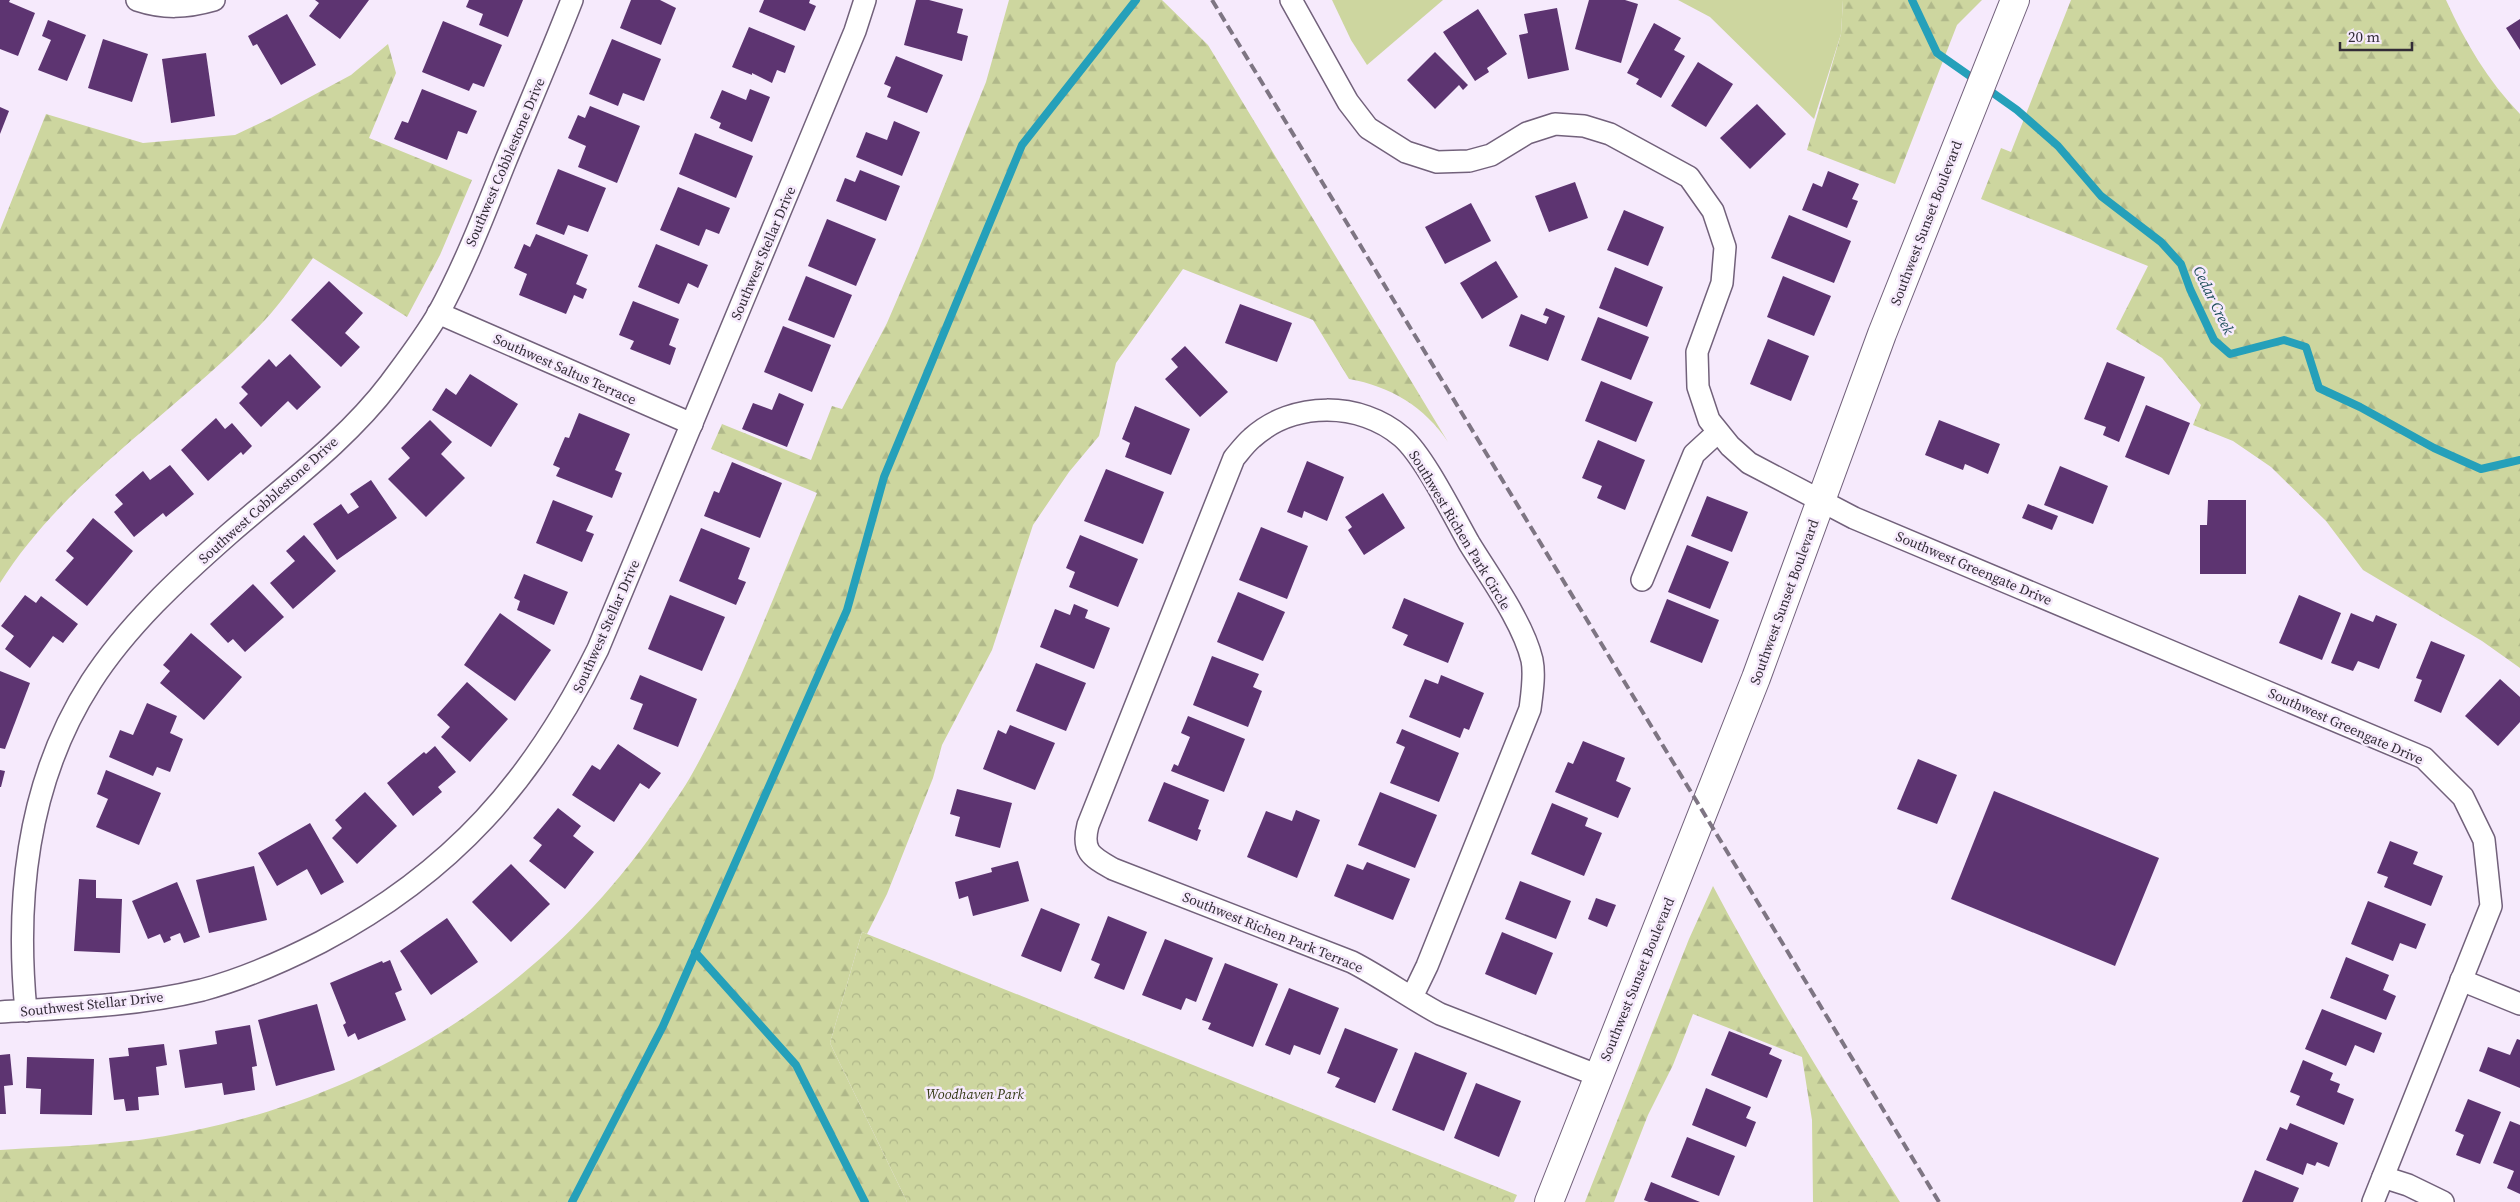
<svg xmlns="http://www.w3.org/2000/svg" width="2520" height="1202" viewBox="0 0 2520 1202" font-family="'Source Serif 4',serif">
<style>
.grass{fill:#cdd69f}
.forest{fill:url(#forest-firs)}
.park{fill:url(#park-crowns)}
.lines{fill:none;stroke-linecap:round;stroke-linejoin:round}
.stream{stroke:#25a0ba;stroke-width:8}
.building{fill:#5d3471}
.minor-casing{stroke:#72617b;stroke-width:24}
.secondary-casing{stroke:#72617b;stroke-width:30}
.minor{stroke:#fff;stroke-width:21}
.secondary{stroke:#fff;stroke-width:28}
.rail{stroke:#7e7583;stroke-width:4;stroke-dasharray:10 5;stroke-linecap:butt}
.labels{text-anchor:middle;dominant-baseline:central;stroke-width:5;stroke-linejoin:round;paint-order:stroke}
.street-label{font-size:14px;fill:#332c37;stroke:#f6eafc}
.park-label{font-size:14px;font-style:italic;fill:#373c18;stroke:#f6eafc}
.water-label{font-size:15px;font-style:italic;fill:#1c4d58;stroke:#f6eafc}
</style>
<defs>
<pattern id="forest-firs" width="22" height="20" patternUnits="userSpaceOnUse" patternTransform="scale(1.25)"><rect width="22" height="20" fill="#cdd69f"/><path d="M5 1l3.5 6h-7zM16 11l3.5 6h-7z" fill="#b0b88a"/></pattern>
<pattern id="park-crowns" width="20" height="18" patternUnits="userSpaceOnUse" patternTransform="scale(1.25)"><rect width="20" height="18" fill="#cdd69f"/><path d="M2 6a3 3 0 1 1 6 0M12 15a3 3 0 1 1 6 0" fill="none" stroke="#b0b88a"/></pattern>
</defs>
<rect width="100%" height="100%" fill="#f6eafc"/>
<g class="grass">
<path d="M1332 0H1443L1367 65 1351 40Z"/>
<path d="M1678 0H1843L1841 34 1814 119 1710 17Z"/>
</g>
<g class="forest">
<path d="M1009 0H1162L1208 45 1448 442C1425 407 1390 386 1349 379L1313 320 1183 269 1116 363 1099 436 1069 472 1033 525 992 650 942 745 933 778 887 894 867 934 862 932 830 1043 907 1202H0V1150C62 1146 126 1145 187 1132 381 1094 554 982 664 817 673 803 684 789 692 774 742 685 777 586 817 493L711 449 722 424 811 460 832 406 842 409 887 323 918 251 986 82Z"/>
<path d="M1843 0H1982L1957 25 1895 184 1807 150 1841 34Z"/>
<path d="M2071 0H2446C2465 42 2488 81 2520 114V668L2482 641 2363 570 2326 521 2271 467 2233 441 2193 425 2201 405 2162 358 2116 329 2148 266 1981 199 2001 148 2011 152Z"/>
<path d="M388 44 396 73 369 138 472 180 440 255 407 317 313 258C297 279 282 302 264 321 179 411 67 477 0 583V230L46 114 143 143 235 135 271 118 351 75Z"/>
<path d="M1713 886C1770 994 1835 1098 1900 1202H1813L1812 1120 1802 1057 1693 1014 1673 1065 1648 1115 1614 1202H1585L1689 939Z"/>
</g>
<path class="park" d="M862 932 1517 1195 1514 1202H907L830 1043Z"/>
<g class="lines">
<g class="stream">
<path d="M1912 0 1937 53 1977 81"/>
<path d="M1986 88 2017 110 2058 146 2101 196 2161 242 2181 264 2190 289 2214 340 2230 354 2284 340 2306 347 2319 388 2360 407 2434 448 2481 469 2520 460"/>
<path d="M695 952 796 1065 865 1202"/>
<path d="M572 1202 663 1026 847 610 884 477 1022 145 1136 0"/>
</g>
</g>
<g class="building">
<path d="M0 0H10L9 2 35 13 18 56 0 49Z"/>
<path d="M315 0H369L340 39 309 16 319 3Z"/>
<path d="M469 0H523L508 37 479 25 483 14 466 7Z"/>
<path d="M631 0H660L676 8 661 45 620 28Z"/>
<path d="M764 0H810L809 3 816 6 805 31 759 12Z"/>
<path d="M916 0H929L963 9 957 33 968 36 962 61 904 45Z"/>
<path d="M1589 0H1625L1638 4 1621 63 1575 49Z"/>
<path d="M1557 8 1569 70 1528 79 1519 35 1528 33 1524 14Z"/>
<path d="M1478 9 1507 54 1487 68 1489 72 1475 81 1443 32Z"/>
<path d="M287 14 316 65 281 85 257 44 253 46 248 36Z"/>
<path d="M2520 19V50L2506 28Z"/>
<path d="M48 20 86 35 67 81 38 70 51 40 42 36Z"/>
<path d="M443 21 502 45 484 87 473 83 469 91 422 72Z"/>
<path d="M1654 23 1681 38 1674 50 1685 56 1661 98 1636 84 1639 79 1627 73Z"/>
<path d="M749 27 795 46 785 73 777 70 772 83 752 73V75L732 67Z"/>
<path d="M103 39 148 54 132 102 88 88Z"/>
<path d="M612 39 661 59 644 101 623 93 618 106 589 94Z"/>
<path d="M1435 52 1468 85 1463 90 1459 85 1435 109 1407 80Z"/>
<path d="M206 53 215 116 171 123 162 59Z"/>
<path d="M896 56 943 75 927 113 887 97 891 87 884 84Z"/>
<path d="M1698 62 1733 84 1706 127 1671 106Z"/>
<path d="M422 89 477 111 467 134 458 131 447 160 394 139 402 121 408 123Z"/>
<path d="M750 89 770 97 752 142 719 128 721 123 710 118 722 90 746 100Z"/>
<path d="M1757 104 1786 134 1750 169 1720 138Z"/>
<path d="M590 106 640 126 617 183 578 167 586 146 568 138 578 115 585 118Z"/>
<path d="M0 107 9 111 0 134Z"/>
<path d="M894 121 920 132 902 176 856 157 866 132 887 140Z"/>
<path d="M695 133 753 156 736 198 679 174Z"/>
<path d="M558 169 606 188 588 232 568 225 564 235 536 224Z"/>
<path d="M860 170 900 186 886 221 836 201 845 178 855 182Z"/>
<path d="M1828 171 1859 184 1852 199 1858 201 1847 228 1802 210 1813 183 1822 187Z"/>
<path d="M1575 182 1588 218 1549 232 1535 196Z"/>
<path d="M678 187 730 208 719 234 706 229 699 246 660 230Z"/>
<path d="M1471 203 1491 241 1445 264 1425 227Z"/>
<path d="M1624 210 1664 227 1648 266 1607 250Z"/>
<path d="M1789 215 1851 241 1834 283 1771 258Z"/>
<path d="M827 219 876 239 856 286 808 266Z"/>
<path d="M536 234 588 255 576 284 587 289 583 299 574 295 566 314 519 295 527 274 514 268 524 244 530 247Z"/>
<path d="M656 244 708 265 698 288 688 283 679 304 638 287Z"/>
<path d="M1496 261 1518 297 1482 319 1460 283Z"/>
<path d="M1615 267 1663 287 1647 327 1599 308Z"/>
<path d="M806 276 852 295 834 338 788 320Z"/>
<path d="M1783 276 1831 296 1814 336 1767 317Z"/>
<path d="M329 281 363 313 345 333 360 347 341 367 291 320Z"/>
<path d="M633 301 679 319 669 345 676 348 670 365 630 349 634 341 619 335Z"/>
<path d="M1240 304 1292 323 1277 362 1225 343Z"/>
<path d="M1546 308 1565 316 1548 361 1509 346 1521 314 1546 324 1549 317 1543 315Z"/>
<path d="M1598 317 1649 337 1631 380 1581 360Z"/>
<path d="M783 326 831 345 812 392 764 372Z"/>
<path d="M1768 339 1809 356 1791 401 1750 384Z"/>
<path d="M1185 346 1228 392 1200 417 1165 379 1178 367 1171 359Z"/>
<path d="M290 354 321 387 297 410 288 401 261 427 239 403 248 394 241 387 269 359 276 367Z"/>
<path d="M2107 362 2145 377 2119 442 2103 435 2106 427 2084 419Z"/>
<path d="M470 374 518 404 491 447 432 410 446 388 456 395Z"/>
<path d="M1601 381 1653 402 1636 442 1585 421Z"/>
<path d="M779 393 804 404 787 447 742 429 753 403 772 410Z"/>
<path d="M2146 405 2190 423 2169 475 2125 457Z"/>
<path d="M1135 406 1190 429 1171 475 1125 457 1130 443 1122 439Z"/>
<path d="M579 413 630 434 615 470 622 473 612 498 556 476 560 468 553 465 565 437 569 438Z"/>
<path d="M216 418 225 429 232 423 252 446 243 455 241 452 208 481 181 450Z"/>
<path d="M430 420 452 442 441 454 465 478 426 517 388 479 410 458 401 448Z"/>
<path d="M1939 420 2000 444 1988 474 1965 464 1963 470 1925 455Z"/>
<path d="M1598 440 1645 460 1625 510 1597 498 1602 486 1582 478Z"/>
<path d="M1307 461 1344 477 1327 521 1304 511 1302 518 1287 512Z"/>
<path d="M732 462 782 483 760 538 704 516 714 491 719 493Z"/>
<path d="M170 465 194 494 166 517 163 513 134 537 114 512 123 504 115 495 143 471 150 480Z"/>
<path d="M2060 466 2108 486 2093 524 2044 505Z"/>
<path d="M1106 469 1164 492 1143 544 1084 521Z"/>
<path d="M371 480 397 518 337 560 313 524 341 504 348 514 359 507 350 494Z"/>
<path d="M1383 493 1405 528 1364 555 1348 530 1352 527 1345 517Z"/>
<path d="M1707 496 1748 512 1732 552 1691 536Z"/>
<path d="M553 500 593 516 586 531 594 534 582 562 536 543Z"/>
<path d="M2208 500H2246V574H2200V525H2207Z"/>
<path d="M2028 504 2058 516 2052 530 2022 518Z"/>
<path d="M93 518 133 551 87 606 55 580 74 558 66 551Z"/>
<path d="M1261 527 1308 546 1287 599 1239 580Z"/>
<path d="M701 528 750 548 738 579 746 582 736 605 679 581Z"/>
<path d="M304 535 336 571 293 609 270 583 295 561 286 551Z"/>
<path d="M1080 535 1138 559 1118 607 1069 587 1075 572 1066 568Z"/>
<path d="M1687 545 1729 562 1710 609 1668 592Z"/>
<path d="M524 574 568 592 554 625 517 610 520 601 514 598Z"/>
<path d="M253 584 284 617 245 652 233 639 228 643 210 624Z"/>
<path d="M1238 592 1285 612 1263 661 1217 642Z"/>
<path d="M25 595 36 603 41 596 78 624 63 643 53 636 30 668 5 649 14 636 1 626Z"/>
<path d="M670 595 725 617 702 671 648 649Z"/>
<path d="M2299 595 2341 613 2322 660 2279 643Z"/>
<path d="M1404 598 1464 623 1448 663 1403 645 1408 635 1392 628Z"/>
<path d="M1667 599 1719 620 1702 663 1650 642Z"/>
<path d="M1074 604 1088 610 1085 618 1110 628 1094 669 1040 647 1055 609 1070 615Z"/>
<path d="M500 613 551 650 515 701 464 665Z"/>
<path d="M2351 613 2373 622 2376 615 2397 624 2379 669 2358 661 2353 671 2331 663Z"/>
<path d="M191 633 242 677 204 720 160 683 170 671 163 665Z"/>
<path d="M2431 641 2465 655 2441 713 2414 701 2422 680 2416 678Z"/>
<path d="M1212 656 1259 674 1253 687 1262 691 1248 727 1193 705Z"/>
<path d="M1036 663 1086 683 1066 731 1016 711Z"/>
<path d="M0 671 30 683 5 749 0 748Z"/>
<path d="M640 675 697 699 678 747 633 729 643 704 630 699Z"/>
<path d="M1441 675 1484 693 1469 730 1464 728 1460 738 1409 717 1425 679 1438 684Z"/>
<path d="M2500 679 2520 697V722L2498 746 2465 716Z"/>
<path d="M467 682 508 719 470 762 441 737 450 727 437 715Z"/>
<path d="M147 703 177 716 170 733 183 739 170 772 157 767 153 776 109 757 120 730 133 735Z"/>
<path d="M1188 716 1245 739 1224 792 1171 771 1174 764 1178 766 1190 737 1181 733Z"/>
<path d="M1010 725 1055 743 1035 790 983 769 998 730 1006 734Z"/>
<path d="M1402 729 1459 753 1439 802 1390 783 1405 747 1396 743Z"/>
<path d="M1583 741 1625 758 1616 781 1631 788 1618 818 1555 792 1568 762 1573 764Z"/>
<path d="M618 744 661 773 649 789 640 783 614 822 572 795 592 765 600 770Z"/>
<path d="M435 746 456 772 438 787 442 792 413 816 387 783 424 752 426 754Z"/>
<path d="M1918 759 1957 775 1937 824 1897 809Z"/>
<path d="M0 770 5 771 1 787H0Z"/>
<path d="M106 770 161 793 139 845 96 827 108 799 97 794Z"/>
<path d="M1164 782 1209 800 1198 829 1201 830 1197 841 1148 821Z"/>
<path d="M957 789 1012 803 1000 848 955 836 960 817 950 814Z"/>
<path d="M1994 791 2159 858 2115 966 1951 899Z"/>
<path d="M365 792 397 826 357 864 332 838 342 828 335 820Z"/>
<path d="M1380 792 1437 815 1415 868 1358 845Z"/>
<path d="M1552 803 1588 818 1585 826 1602 833 1584 876 1531 854Z"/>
<path d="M558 808 581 826 573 836 594 852 565 889 529 861 542 845 533 838Z"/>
<path d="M1296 810 1320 820 1297 878 1247 857 1266 811 1292 821Z"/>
<path d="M310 823 344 882 321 895 307 869 277 886 258 853Z"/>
<path d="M2390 841 2418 852 2413 864 2443 876 2431 906 2384 887 2388 877 2377 873Z"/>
<path d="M1018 861 1029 901 973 916 968 896 959 899 955 882 992 872 991 868Z"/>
<path d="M1367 862 1410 879 1393 920 1334 896 1347 864 1363 870Z"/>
<path d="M511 864 550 904 511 942 472 902Z"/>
<path d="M254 866 267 920 209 933 196 880Z"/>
<path d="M79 879 96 880V898L122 899 120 953 74 951Z"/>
<path d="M1520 881 1571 901 1556 939 1505 919Z"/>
<path d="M177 882 200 937 184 943 180 933 170 937 171 940 164 943 160 934 148 939 132 901Z"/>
<path d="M1596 898 1616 905 1607 927 1588 919Z"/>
<path d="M2368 901 2426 924 2416 949 2400 943 2393 961 2351 944Z"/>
<path d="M1041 908 1080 924 1061 972 1021 956Z"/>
<path d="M1108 916 1147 932 1124 990 1094 978 1100 964 1091 960Z"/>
<path d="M447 918 478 962 431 995 400 951Z"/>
<path d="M1502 932 1553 953 1536 995 1485 974Z"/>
<path d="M1165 939 1213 958 1196 1002 1186 998 1181 1010 1142 995Z"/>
<path d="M2346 957 2389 975 2383 990 2396 996 2386 1020 2330 998Z"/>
<path d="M390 960 402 990 395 993 406 1020 358 1040 355 1033 348 1037 343 1025 346 1023 330 983 382 961 383 963Z"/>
<path d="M1225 963 1278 984 1253 1047 1208 1029 1211 1023 1202 1020Z"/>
<path d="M1289 988 1339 1008 1320 1055 1294 1045 1290 1055 1265 1045Z"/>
<path d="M317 1004 335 1070 276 1086 258 1020Z"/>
<path d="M2322 1009 2382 1033 2374 1053 2355 1045 2346 1066 2305 1049Z"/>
<path d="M250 1025 257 1066 252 1067 255 1090 224 1095 222 1083 185 1088 179 1050 217 1044 215 1031Z"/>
<path d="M1345 1028 1398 1049 1375 1103 1335 1087 1340 1078 1327 1073Z"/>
<path d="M1729 1031 1772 1048 1769 1054 1782 1060 1767 1098 1711 1075Z"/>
<path d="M2517 1039 2520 1040V1088L2479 1071 2488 1047 2510 1055Z"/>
<path d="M164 1044 167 1065 156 1067 159 1095 138 1097 139 1110 126 1111 124 1099 114 1100 109 1058 129 1056 128 1048Z"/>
<path d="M1415 1052 1467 1073 1444 1131 1392 1110Z"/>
<path d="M10 1054 13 1085 4 1086 6 1114H0V1055Z"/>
<path d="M27 1057 94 1059 92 1115 40 1114 41 1089 26 1088Z"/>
<path d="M2303 1060 2333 1073 2330 1080 2340 1084 2337 1092 2354 1099 2344 1125 2296 1105 2300 1096 2290 1092Z"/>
<path d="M1476 1083 1521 1101 1499 1157 1454 1138Z"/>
<path d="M1706 1088 1751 1107 1746 1118 1756 1122 1746 1147 1692 1125Z"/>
<path d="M2468 1099 2501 1112 2480 1164 2456 1155 2464 1135 2455 1131Z"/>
<path d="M2510 1121 2520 1125V1194L2507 1188 2514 1171 2493 1163Z"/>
<path d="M2290 1123 2338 1143 2329 1167 2317 1162 2315 1166 2307 1163 2303 1175 2266 1160 2280 1127 2287 1130Z"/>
<path d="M1687 1137 1735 1156 1719 1196 1671 1177Z"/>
<path d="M2255 1170 2299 1188 2293 1202H2242Z"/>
<path d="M1651 1182 1700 1202H1649L1644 1200Z"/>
</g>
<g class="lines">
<defs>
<g id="minor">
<path d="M137 0C164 9 186 8 214 0"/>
<path d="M1291 0 1348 102 1368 128 1406 152 1437 162 1469 161 1491 155 1527 133 1555 124 1584 126 1610 134 1689 177 1713 211 1725 247 1722 283 1697 352 1698 387 1709 420 1730 446 1749 463 1854 518 2424 758 2463 797 2484 840 2491 906 2373 1202"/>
<path d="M438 313 692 424"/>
<path d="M1642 580 1694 454 1718 432"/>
<path d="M2461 980 2520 1004"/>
<path d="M1412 997 1427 966 1530 709C1532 693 1535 675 1532 660 1523 622 1489 576 1469 543 1453 515 1424 456 1402 437 1360 401 1293 401 1252 438 1245 444 1240 451 1234 458L1088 825C1081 852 1092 857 1113 869L1352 962C1383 978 1410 998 1440 1014L1599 1076"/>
<path d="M26 1011C15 897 28 780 91 682 127 626 179 578 229 534 284 486 346 441 390 383 407 360 424 338 438 314 465 265 485 212 506 160 528 107 551 54 572 0"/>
<path d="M0 1012C68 1008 136 1006 202 990 243 979 284 961 321 942 452 873 533 781 598 649L855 31 865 0"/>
<path d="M2383 1177 2408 1185 2443 1202"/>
</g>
<path id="secondary" d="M1549 1202 1756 678 1882 334 2015 0"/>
</defs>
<use href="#minor" class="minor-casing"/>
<use href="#secondary" class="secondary-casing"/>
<use href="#minor" class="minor"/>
<use href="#secondary" class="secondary"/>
<path class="rail" d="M1212 0 1939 1202"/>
</g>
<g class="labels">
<g class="street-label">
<text transform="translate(505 162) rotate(-67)">Southwest Cobblestone Drive</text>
<text transform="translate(1926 223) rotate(-69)">Southwest Sunset Boulevard</text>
<text transform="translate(763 253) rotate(-67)">Southwest Stellar Drive</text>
<text transform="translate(565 369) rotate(24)">Southwest Saltus Terrace</text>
<text transform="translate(268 500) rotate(-42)">Southwest Cobblestone Drive</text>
<text transform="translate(1460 530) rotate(59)">Southwest Richen Park Circle</text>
<text transform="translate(1974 568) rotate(23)">Southwest Greengate Drive</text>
<text transform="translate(1784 602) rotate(-70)">Southwest Sunset Boulevard</text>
<text transform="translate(606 626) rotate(-66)">Southwest Stellar Drive</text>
<text transform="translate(2346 726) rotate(24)">Southwest Greengate Drive</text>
<text transform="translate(1273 932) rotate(22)">Southwest Richen Park Terrace</text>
<text transform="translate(1637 979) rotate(-68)">Southwest Sunset Boulevard</text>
<text transform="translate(92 1004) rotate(-6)">Southwest Stellar Drive</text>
</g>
<g class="park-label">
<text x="975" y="1094">Woodhaven Park</text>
</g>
<g class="water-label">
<text transform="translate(2214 300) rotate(64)">Cedar Creek</text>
</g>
</g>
<path d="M2340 42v8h72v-8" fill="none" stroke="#332c37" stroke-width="2.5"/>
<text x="2348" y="42" font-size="15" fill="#332c37" stroke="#f6eafc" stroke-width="4" paint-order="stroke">20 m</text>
</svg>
